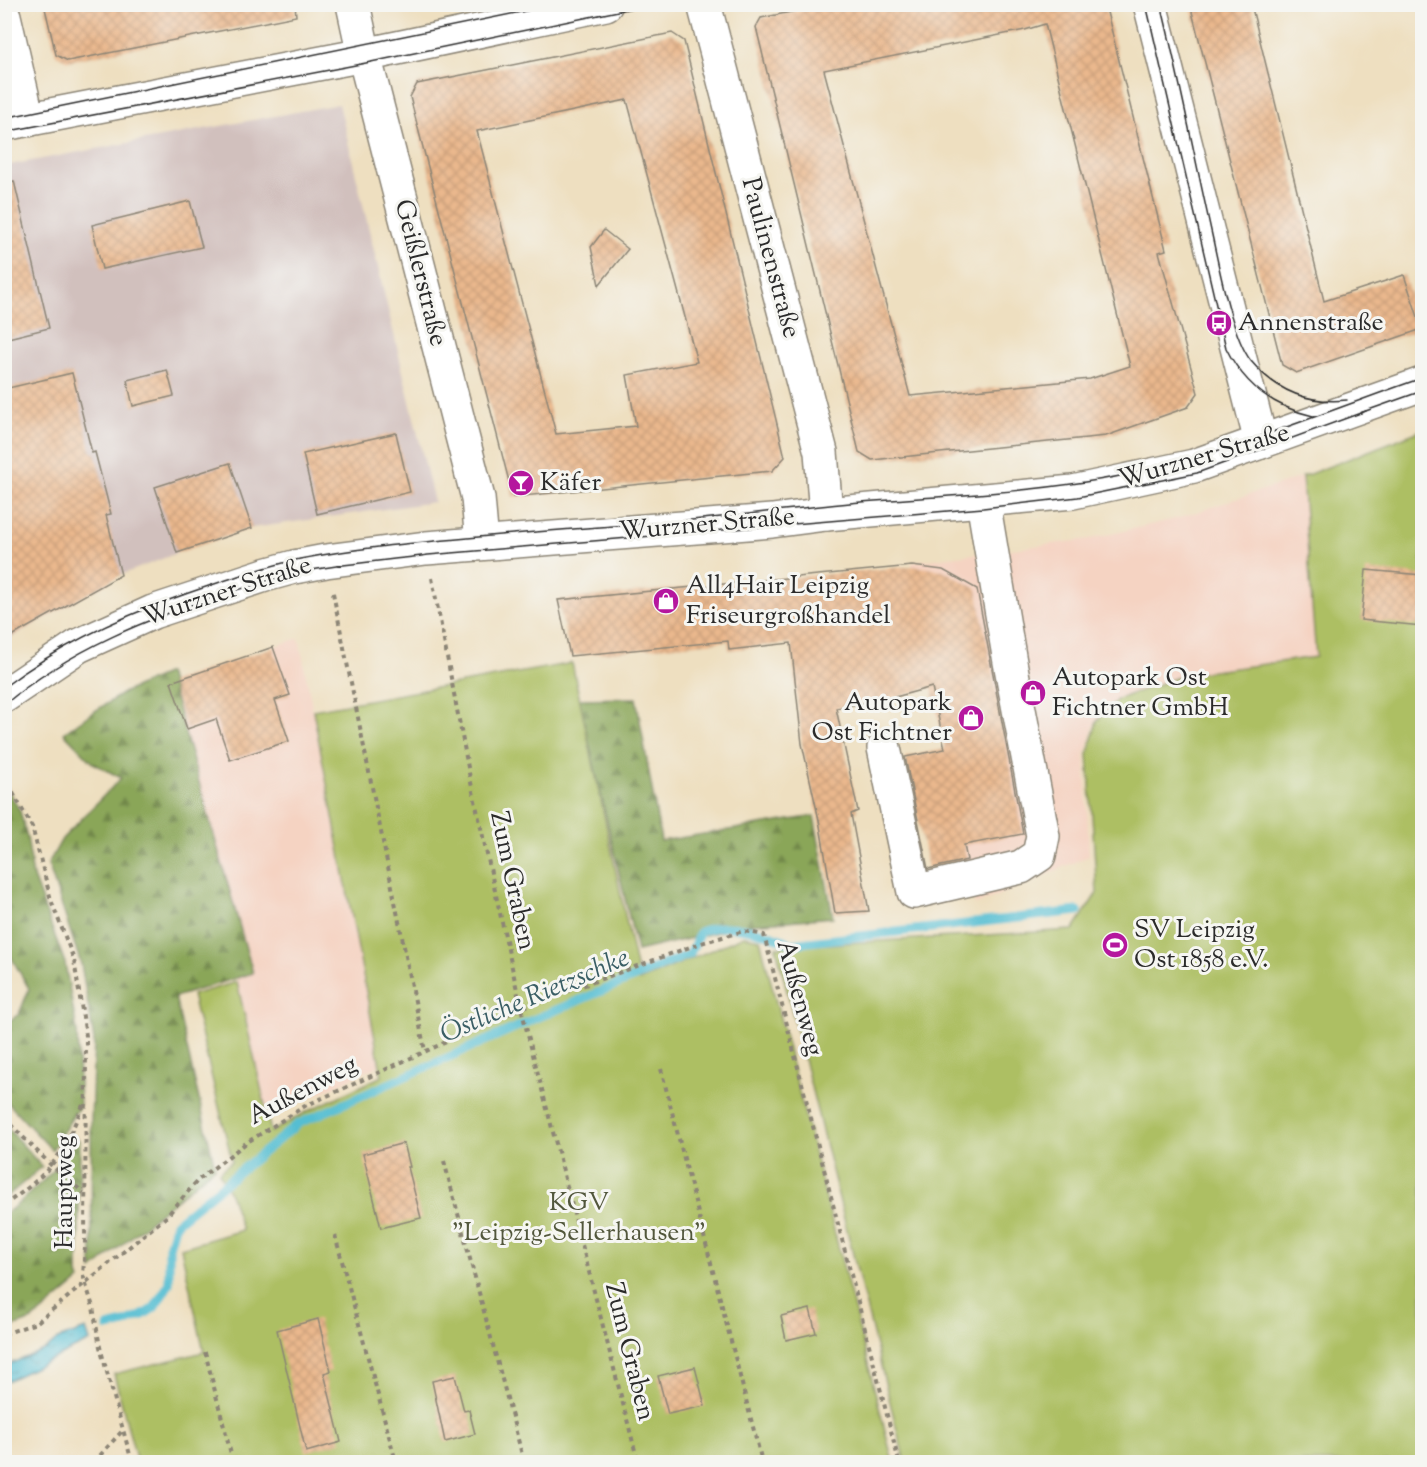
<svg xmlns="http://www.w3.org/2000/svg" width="1427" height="1467" viewBox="0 0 1427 1467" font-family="'Sorts Mill Goudy',serif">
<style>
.built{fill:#f5d3c2}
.industrial{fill:#d1c0bd}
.forest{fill:url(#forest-firs);stroke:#5a6842;stroke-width:1.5}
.garden{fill:#adbf63;stroke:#6c7547;stroke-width:1.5}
.water{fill:url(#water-ripples);stroke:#40747e;stroke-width:1.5}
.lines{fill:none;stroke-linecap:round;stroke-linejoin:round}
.stream{stroke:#55bed2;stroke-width:9}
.building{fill:url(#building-cross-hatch);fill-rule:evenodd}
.minor-casing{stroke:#8c8576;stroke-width:36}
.major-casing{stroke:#8c8576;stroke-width:36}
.path{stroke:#8c8576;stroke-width:4;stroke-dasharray:4.5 4.5;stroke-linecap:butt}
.minor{stroke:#fff;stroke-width:33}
.major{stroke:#fff;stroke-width:33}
.tram{stroke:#2b2b2b;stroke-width:1.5}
.labels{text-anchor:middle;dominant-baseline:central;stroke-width:6;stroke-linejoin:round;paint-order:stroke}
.street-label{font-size:26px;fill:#2b2b2b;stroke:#f6f6f2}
.poi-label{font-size:26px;fill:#2b2b2b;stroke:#f6f6f2;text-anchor:start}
.park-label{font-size:26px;fill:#52573c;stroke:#f6f6f2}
.water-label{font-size:27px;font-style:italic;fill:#3a5e65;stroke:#f6f6f2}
</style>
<defs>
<pattern id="forest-firs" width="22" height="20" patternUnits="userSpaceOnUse" patternTransform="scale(1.5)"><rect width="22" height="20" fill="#8aa659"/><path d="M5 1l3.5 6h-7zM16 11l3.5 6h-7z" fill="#71874a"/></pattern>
<pattern id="water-ripples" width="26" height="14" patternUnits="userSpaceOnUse" patternTransform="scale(1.5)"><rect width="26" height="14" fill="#55bed2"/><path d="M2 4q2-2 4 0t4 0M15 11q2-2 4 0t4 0" fill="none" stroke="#479bab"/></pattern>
<pattern id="building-cross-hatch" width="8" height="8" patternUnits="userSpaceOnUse" patternTransform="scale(1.5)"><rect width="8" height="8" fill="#eab88d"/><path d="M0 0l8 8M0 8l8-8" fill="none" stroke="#c99e7a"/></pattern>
</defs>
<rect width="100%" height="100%" fill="#f6f6f2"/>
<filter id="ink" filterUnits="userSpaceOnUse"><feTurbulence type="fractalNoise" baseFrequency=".0167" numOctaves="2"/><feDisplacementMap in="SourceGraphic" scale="12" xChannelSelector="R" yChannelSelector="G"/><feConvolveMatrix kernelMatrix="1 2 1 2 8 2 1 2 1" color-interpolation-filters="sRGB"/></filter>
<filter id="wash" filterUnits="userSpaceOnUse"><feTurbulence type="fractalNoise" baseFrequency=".008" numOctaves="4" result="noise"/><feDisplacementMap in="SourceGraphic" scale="24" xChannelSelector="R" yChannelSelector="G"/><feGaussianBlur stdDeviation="1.35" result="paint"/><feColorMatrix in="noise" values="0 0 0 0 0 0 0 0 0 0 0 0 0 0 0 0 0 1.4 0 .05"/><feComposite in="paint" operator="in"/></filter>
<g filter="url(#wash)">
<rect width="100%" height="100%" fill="#eedfc0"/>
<g class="built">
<path d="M1302 477 1317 657 1184 675 1116 700 1095 722 1085 755 1089 856 975 905 945 749 918 623 912 562 1090 539 1179 518Z"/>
<path d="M299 638 380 1065 288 1108 268 1119 236 978 253 973 171 682Z"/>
</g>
<path class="industrial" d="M339 104 434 502 252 528 177 553 121 575 5 641 4 166Z"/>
<g class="forest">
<path d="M168 673 253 973 175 997 215 1167 92 1270 91 1121 94 1040 81 964 48 864 62 839 121 778 93 763 64 733 90 714 125 692Z"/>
<path d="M636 698 661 841 814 816 833 917 752 924 637 951 579 699Z"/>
<path d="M5 784 20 811 27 837 33 877 65 963 77 1031 80 1105 52 1150 5 1100V1024L19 1014 29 989 5 946Z"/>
<path d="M5 1125 42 1167 5 1198H4Z"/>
<path d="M76 1137 80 1142 78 1274 80 1280 32 1320 5 1330V1214L19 1203 54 1170Z"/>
</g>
<g class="garden">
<path d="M1422 430V1462H905L776 947 1073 930 1097 893 1088 754 1097 721 1118 699 1184 675 1316 657 1302 477Z"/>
<path d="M572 663 639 981 744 936 760 939 893 1462H137L114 1374 204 1352 181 1248 242 1230 231 1196 219 1172 232 1161 192 995 237 982 271 1132 308 1111 382 1076 313 710Z"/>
</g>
<path class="water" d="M86 1329 90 1341 5 1382V1366L46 1349 58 1339Z"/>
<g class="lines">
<path class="stream" d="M108 1327 125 1323 143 1315 154 1308 169 1284V1247L176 1223 298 1124 537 1018 690 954 700 932C728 920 766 932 792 944L1078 911"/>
</g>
<g id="blocks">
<g class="building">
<path d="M44 4H295L296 16 68 61 56 55Z"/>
<path d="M831 4H1105L1166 250 1159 252 1198 393 1188 407 1106 436 872 460 859 452 756 27 761 18ZM1045 24 1130 366 1090 379 910 396 824 70 1025 30Z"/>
<path d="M1190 4H1251L1324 301 1404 275 1422 329 1296 373 1282 365Z"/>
<path d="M672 33 684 41 785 457 772 471 513 497 410 97 417 84ZM627 100 697 362 627 375 636 426 556 434 477 131Z"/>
<path d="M14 181 49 328 4 339V183Z"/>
<path d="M190 201 202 247 102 269 92 225Z"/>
<path d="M604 230 628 249 599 285 591 247Z"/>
<path d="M167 370 174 396 133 406 127 380Z"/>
<path d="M72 373 92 453 95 452 111 514 106 515 121 575 12 636 4 602V389Z"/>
<path d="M396 433 410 492 317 514 303 454Z"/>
<path d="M230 463 252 528 177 553 155 487Z"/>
<path d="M912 566 943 570 977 589 1023 834 964 845 967 860 928 869 905 757 945 749 932 687 888 699 836 708 858 811 851 814 869 911 835 913 819 820 802 744 791 643 729 650 728 641 570 656 558 600Z"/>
<path d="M1366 570 1422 575V626L1361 620Z"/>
<path d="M273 647 290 695 275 700 289 741 230 760 216 719 187 729 171 682Z"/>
<path d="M404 1143 410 1167H408L421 1218 381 1228 363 1154Z"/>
<path d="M810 1309 816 1333 786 1340 781 1316Z"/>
<path d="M318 1319 331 1371 324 1373 341 1442 306 1452 277 1330Z"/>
<path d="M695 1367 705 1406 668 1414 658 1376Z"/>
<path d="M455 1376 464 1411 469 1410 475 1434 445 1442 432 1381Z"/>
</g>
</g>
</g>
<g filter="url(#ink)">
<use href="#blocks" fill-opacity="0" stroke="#8c8576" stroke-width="1.5"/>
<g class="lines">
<defs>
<g id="minor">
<path d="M353 4 364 55 478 498 482 543"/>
<path d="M704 4 821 452 826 514"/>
<path d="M4 16 28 120"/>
<path d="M884 748 914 892 1021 867 1039 855 1043 836 1010 662 983 501"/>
</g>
<g id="major">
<path d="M1150 4 1261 442"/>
<path d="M4 124 364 55 606 4"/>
<path d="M4 696 78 646 153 612 265 575 294 567 326 561 426 548 772 521 826 514 1073 492 1194 466 1422 384"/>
</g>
</defs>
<use href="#minor" class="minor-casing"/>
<use href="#major" class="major-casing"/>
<g class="path">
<path d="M432 578 470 778 521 1008 638 1462"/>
<path d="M333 593 425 1051"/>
<path d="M4 777 32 827 51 900 74 960 86 1036 85 1247 83 1275 93 1307 100 1347 132 1462"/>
<path d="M661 1069 762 1462"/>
<path d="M4 1118 51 1165 84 1193"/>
<path d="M444 1161 524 1462"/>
<path d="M4 1205C24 1192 48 1173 60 1153 69 1138 76 1121 83 1105"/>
<path d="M335 1235 396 1462"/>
<path d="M4 1334 36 1323 166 1217 198 1180 246 1143 305 1106 521 1008 701 943 744 931 764 935 899 1462"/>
<path d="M205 1352 233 1462"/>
<path d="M94 1462 123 1430"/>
</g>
<use href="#minor" class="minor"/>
<use href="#major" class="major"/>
<g class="tram">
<path d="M1146 4 1226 348C1244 385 1273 407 1313 416"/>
<path d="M1161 4C1180 81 1195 159 1212 235 1219 267 1232 337 1251 361 1276 391 1309 404 1347 400"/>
<path d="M4 118 560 4"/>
<path d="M4 132 366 63 652 4"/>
<path d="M1360 413 1422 391"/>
<path d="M4 687C58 646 117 618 180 596 220 582 259 568 300 559 355 548 412 543 468 538 532 532 595 527 659 523 723 518 786 509 850 503 928 497 1007 494 1085 482 1202 465 1312 416 1422 378"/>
<path d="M4 705C70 649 150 617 231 592 254 585 278 577 301 572 343 563 385 561 428 555L983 508 1078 497 1197 473 1366 411"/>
</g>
</g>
</g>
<defs>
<symbol id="bus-disc" viewBox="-11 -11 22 22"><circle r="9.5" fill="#b5179e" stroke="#f6f6f2"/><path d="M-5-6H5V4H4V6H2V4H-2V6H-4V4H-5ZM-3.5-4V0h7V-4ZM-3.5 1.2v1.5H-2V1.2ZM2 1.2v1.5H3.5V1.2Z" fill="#fff"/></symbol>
<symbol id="bar-disc" viewBox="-11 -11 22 22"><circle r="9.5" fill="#b5179e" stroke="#f6f6f2"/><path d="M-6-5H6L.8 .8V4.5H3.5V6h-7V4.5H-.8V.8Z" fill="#fff"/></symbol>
<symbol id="shop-disc" viewBox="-11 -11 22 22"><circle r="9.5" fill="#b5179e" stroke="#f6f6f2"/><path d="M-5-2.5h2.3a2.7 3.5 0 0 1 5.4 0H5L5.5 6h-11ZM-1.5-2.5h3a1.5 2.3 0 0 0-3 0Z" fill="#fff"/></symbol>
<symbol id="stadium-disc" viewBox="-11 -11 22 22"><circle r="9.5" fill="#b5179e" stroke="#f6f6f2"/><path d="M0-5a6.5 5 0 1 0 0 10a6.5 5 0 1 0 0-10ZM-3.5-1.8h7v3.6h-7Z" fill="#fff"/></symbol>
</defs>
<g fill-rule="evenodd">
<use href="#bus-disc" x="1204" y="308" width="30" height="30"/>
<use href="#bar-disc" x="506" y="468" width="30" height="30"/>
<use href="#shop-disc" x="651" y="586" width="30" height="30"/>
<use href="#shop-disc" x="1018" y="678" width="30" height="30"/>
<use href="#shop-disc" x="956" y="703" width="30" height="30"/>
<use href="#stadium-disc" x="1100" y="930" width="30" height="30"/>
</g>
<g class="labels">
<g class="street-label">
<text transform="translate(770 258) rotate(75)">Paulinenstraße</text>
<text transform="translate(420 273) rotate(76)">Geißlerstraße</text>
<text transform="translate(1204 457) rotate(-16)">Wurzner Straße</text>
<text transform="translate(707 525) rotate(-5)">Wurzner Straße</text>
<text transform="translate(227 592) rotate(-18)">Wurzner Straße</text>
<text transform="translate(512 881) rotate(78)">Zum Graben</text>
<text transform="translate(799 998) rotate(75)">Außenweg</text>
<text transform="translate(303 1091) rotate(-28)">Außenweg</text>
<text transform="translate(65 1192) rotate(-90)">Hauptweg</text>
<text transform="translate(629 1352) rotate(76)">Zum Graben</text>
</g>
<g class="poi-label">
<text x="1238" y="323">Annenstraße</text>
<text x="540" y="483">Käfer</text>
<text x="686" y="586">All4Hair Leipzig<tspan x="686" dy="30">Friseurgroßhandel</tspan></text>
<text x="1052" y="678">Autopark Ost<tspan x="1052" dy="30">Fichtner GmbH</tspan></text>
<text x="952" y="703" text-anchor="end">Autopark<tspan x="952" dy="30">Ost Fichtner</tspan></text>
<text x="1134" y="930">SV Leipzig<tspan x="1134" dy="30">Ost 1858 e.V.</tspan></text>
</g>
<g class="park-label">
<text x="579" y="1203">KGV<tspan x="579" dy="30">"Leipzig-Sellerhausen"</tspan></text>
</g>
<g class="water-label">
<text transform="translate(535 997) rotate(-23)">Östliche Rietzschke</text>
</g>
</g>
<rect width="1427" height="1467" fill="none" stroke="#f6f6f2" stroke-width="24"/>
</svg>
